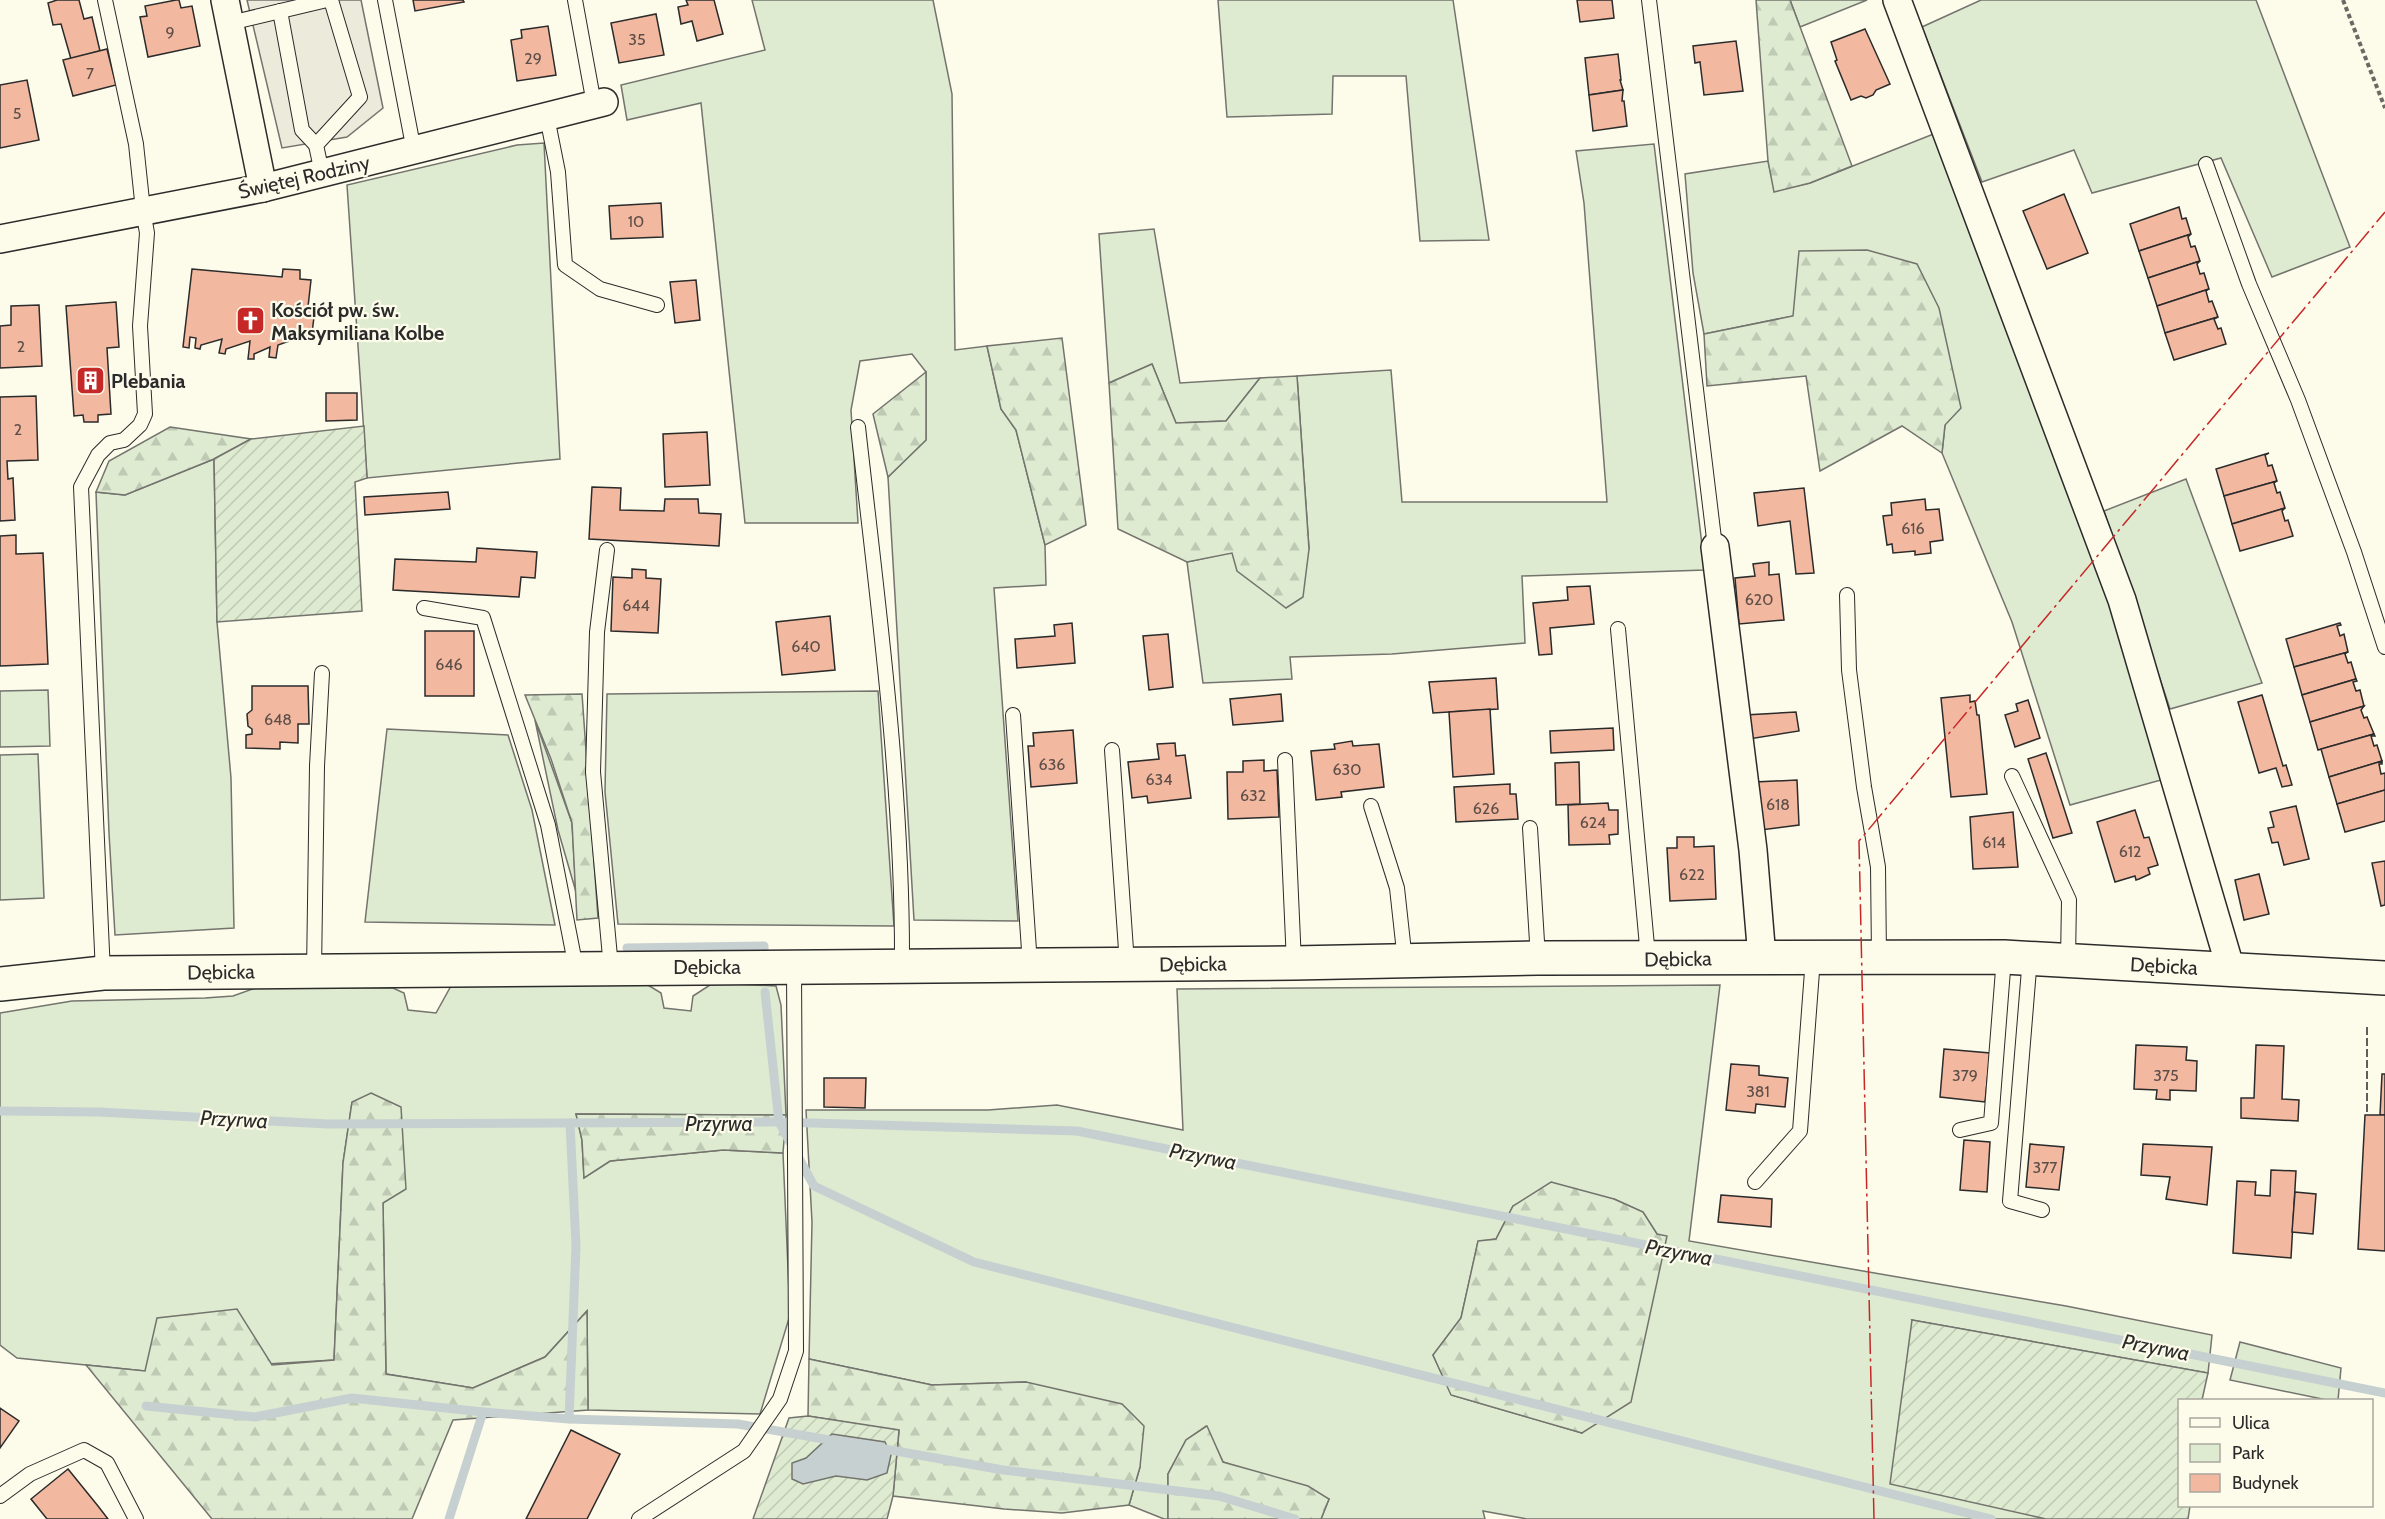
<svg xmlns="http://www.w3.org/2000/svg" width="2385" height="1519" viewBox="0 0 2385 1519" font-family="Cabin,sans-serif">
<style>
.green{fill:#deebd1;stroke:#74746e;stroke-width:1.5;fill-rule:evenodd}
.forest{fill:url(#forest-firs);stroke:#74746e;stroke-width:1.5}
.garden{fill:url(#garden-furrows);stroke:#74746e;stroke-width:1.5}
.parking{fill:#eceadb;stroke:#74746e;stroke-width:1.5}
.water{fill:#c7d0d0;stroke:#74746e;stroke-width:1.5}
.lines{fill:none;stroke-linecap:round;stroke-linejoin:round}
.stream{stroke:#c7d0d0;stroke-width:9}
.building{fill:#f2b8a0;stroke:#2b2b2b;stroke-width:1.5}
.service-casing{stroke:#2b2b2b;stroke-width:16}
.minor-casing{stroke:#2b2b2b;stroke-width:30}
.tertiary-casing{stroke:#2b2b2b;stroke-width:36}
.path{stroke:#6a6964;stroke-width:4;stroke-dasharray:4.5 3;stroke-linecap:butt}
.service{stroke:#fdfbea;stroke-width:14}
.minor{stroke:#fdfbea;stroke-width:27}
.tertiary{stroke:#fdfbea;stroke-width:33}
.fence{stroke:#2b2b2b;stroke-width:1.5;stroke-dasharray:8 3;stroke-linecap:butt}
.power{stroke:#c62828;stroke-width:1.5;stroke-dasharray:21 4.5 3 4.5;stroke-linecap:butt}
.labels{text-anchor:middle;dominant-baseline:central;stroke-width:4.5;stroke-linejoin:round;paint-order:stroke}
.number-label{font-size:16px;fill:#5d4e48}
.street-label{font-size:20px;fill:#2b2b2b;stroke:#fdfbea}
.poi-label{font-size:20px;font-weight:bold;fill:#2b2b2b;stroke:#fdfbea;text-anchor:start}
.water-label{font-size:21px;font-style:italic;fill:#2b2b2b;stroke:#fdfbea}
</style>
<defs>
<pattern id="forest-firs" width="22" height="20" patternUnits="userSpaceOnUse" patternTransform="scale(1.5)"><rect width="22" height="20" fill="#deebd1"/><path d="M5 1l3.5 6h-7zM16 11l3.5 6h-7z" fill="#bfcab4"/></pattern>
<pattern id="garden-furrows" width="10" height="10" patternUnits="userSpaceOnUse" patternTransform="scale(1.5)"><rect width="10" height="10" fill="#deebd1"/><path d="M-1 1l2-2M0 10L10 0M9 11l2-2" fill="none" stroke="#bfcab4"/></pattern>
</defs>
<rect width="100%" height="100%" fill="#fdfbea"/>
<g class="green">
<path d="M752 0H933L952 94 955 350 987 346 1001 409 1016 430 1045 545 1046 585 994 588 1018 921 914 920 888 477 926 440V372L912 354 860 361 851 410 858 523H745L701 103 627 120 621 85 765 50Z"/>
<path d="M1218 0H1453L1489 240 1420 241 1406 76H1333L1332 114 1227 117Z"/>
<path d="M1790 0H1867L1800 27Z"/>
<path d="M1981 0H2256L2350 247 2272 277 2221 158 2092 193 2074 150 1982 182 1922 27Z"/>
<path d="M1936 133 2105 583 2161 780 2070 805 2012 622 1942 453 1945 425 1793 316 1704 334 1693 273 1685 174 1768 161 1775 191 1810 183Z"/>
<path d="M544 143 560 459 367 478 347 185 517 145Z"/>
<path d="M1654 144 1705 570 1522 576 1525 643 1392 654 1290 657 1292 679 1203 683 1187 562 1233 552 1309 549 1297 376 1391 370 1402 502H1607L1584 203 1576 151Z"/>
<path d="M1154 229 1180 383 1260 378 1226 421 1176 423 1152 364 1109 383 1099 234Z"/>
<path d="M214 459 217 622 231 778 234 928 115 935 109 833 96 492 125 495Z"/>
<path d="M2186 479 2262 683 2170 709 2104 511Z"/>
<path d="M48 690 50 746 0 747V691Z"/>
<path d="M878 691 894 926 618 924 605 792 607 694Z"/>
<path d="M535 720 572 823 576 892 558 830Z"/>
<path d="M387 729 508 735 532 810 555 925 365 922Z"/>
<path d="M38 754 44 898 0 900V755Z"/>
<path d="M643 982 661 993 664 1008 691 1011 693 996 713 983 776 986 781 1005 786 1115 576 1114 582 1140 584 1178 610 1161 723 1150 783 1153 790 1315 760 1414 588 1410 587 1311 545 1357 473 1388 386 1374 383 1203 352 1102 343 1163 334 1360 145 1371 17 1358 0 1345V1013L72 1001 205 998 233 996 258 987 393 988 404 993 408 1010 436 1013 451 986Z"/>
<path d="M1720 985 1689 1241 2066 1306 2212 1335 2208 1373 1912 1320 2037 1516 2046 1519H1527L1483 1511 1485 1519H1321L1329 1499 1223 1462 1206 1426 1186 1440 1168 1474V1519H1164L1129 1505 1140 1467 1026 1382 932 1385 809 1359 812 1222 806 1110H988L1057 1105 1183 1130 1177 989ZM1614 1199 1643 1212 1657 1234 1582 1433 1452 1395 1433 1355 1461 1318 1478 1242 1496 1239 1513 1206Z"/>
<path d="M2240 1342 2341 1368 2338 1400H2327L2230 1380Z"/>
</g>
<g class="forest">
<path d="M1756 0H1790L1852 166 1810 183 1774 192 1768 161Z"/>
<path d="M1867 250 1917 264 1939 308 1961 408 1945 425 1942 453 1902 426 1820 471 1806 376 1707 386 1704 334 1793 316 1799 251Z"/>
<path d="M1062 338 1086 525 1045 545 1016 430 1001 409 987 346Z"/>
<path d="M1152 364 1176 423 1226 421 1260 378 1297 376 1309 549 1303 597 1286 608 1237 571 1232 553 1187 562 1118 529 1109 383Z"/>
<path d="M926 372V440L888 477 873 414Z"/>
<path d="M170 427 251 439 214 459 125 495 96 492 109 461Z"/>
<path d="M582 694 598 918 577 920 572 823 551 759 525 695Z"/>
<path d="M371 1093 401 1107 406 1189 383 1203 386 1374 473 1388 545 1357 587 1311 588 1410 453 1420 412 1519H212L86 1365 145 1371 157 1318 237 1309 272 1365 334 1360 343 1163 352 1102Z"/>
<path d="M576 1114 786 1115 783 1153 723 1150 610 1161 584 1178 582 1140Z"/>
<path d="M1551 1182 1614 1199 1643 1212 1657 1234 1667 1236 1631 1402 1582 1433 1451 1395 1433 1355 1461 1318 1478 1241 1496 1239 1513 1206Z"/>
<path d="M809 1359 932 1385 1026 1382 1122 1404 1144 1426 1140 1467 1129 1505 1062 1513 1004 1509 893 1496 899 1431 808 1416Z"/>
<path d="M1207 1426 1223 1462 1308 1486 1329 1499 1321 1519H1168V1474L1186 1440Z"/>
</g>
<g class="garden">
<path d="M364 426 367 478 355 482 362 611 217 622 214 459 251 439Z"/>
<path d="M1912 1320 2208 1373 2202 1400H2180V1506H2190L2188 1519H2046L1890 1484Z"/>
<path d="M808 1416 899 1430 893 1496 887 1519H753L789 1418Z"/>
</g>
<path class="parking" d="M247 0H361L383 108 347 137 282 148Z"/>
<path class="water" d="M832 1434 885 1442 891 1455 887 1473 867 1480 836 1476 803 1484 792 1479V1463L806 1458Z"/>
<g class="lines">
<g class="stream">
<path d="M627 948 764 946V949"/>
<path d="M765 992 779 1122 814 1186 974 1262 1991 1519"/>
<path d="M0 1111 99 1112 328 1124 779 1122 1077 1131 2385 1393"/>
<path d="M146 1406 255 1417 352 1398 483 1412"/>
<path d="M569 1419 738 1424 835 1441"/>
<path d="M879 1448 1003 1470 1219 1496 1295 1519"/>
<path d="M449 1519 483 1412 569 1419 576 1246 570 1123"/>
</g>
</g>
<g class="building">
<path d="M79 0 84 19 92 17 100 51 71 59 61 24 53 25 48 3 57 0Z"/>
<path d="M176 0H179L181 8 192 6 200 46 148 57 140 17 147 16 145 6Z"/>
<path d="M413 0H463L464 2 415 11Z"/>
<path d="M686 0H714L723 34 697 41 692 21 681 24 678 7 688 5Z"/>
<path d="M1577 0H1612L1614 18 1580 22Z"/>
<path d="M656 14 664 55 619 63 611 23Z"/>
<path d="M548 26 556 75 517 81 511 40 522 38 521 30Z"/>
<path d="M1865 29 1890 84 1876 90 1873 95 1866 98 1861 96 1851 100 1835 61 1837 60 1831 42Z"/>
<path d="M1736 41 1743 91 1704 95 1700 62 1695 63 1693 46Z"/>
<path d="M107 49 116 85 73 96 63 60Z"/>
<path d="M1618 54 1621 80H1620L1623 90 1589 95 1585 58Z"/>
<path d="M27 80 39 140 0 148V85Z"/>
<path d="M1623 90 1622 101H1624L1627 126 1593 131 1589 95Z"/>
<path d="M2064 194 2088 253 2047 269 2023 211Z"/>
<path d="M661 203 663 237 611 239 609 206Z"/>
<path d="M2179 207 2182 219 2186 218 2191 234 2139 251 2130 224Z"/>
<path d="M2191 234 2188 237 2191 247 2195 246 2200 261 2148 278 2139 251Z"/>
<path d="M2200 261 2197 264 2200 274 2204 273 2209 289 2157 306 2148 278Z"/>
<path d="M192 269 282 277 283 269 300 270V279L311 280 308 307 315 309 312 333 278 345 276 358 269 357 270 347 254 354V359H248L250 341 226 349 225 354 219 353 222 339 201 345 200 349 195 348 196 338 190 337 189 348 183 347Z"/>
<path d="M696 280 700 320 675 323 670 282Z"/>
<path d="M2209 289 2206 291 2209 302 2212 301 2218 317 2165 333 2157 306Z"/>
<path d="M116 302 119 347 107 348 111 414 98 415V422H84L83 415 74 416 66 306Z"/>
<path d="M39 305 42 366 0 368V326L11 325V306Z"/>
<path d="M2218 317 2214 319 2218 329 2221 328 2226 344 2174 360 2165 333Z"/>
<path d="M326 393H357V420L326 421Z"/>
<path d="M36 396 38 460 7 461 8 479 13 478 15 520 0 521V397Z"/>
<path d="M707 432 710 485 665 487 663 434Z"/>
<path d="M2269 453 2265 455 2268 466 2272 465 2277 481 2224 496 2216 469Z"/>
<path d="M2277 481 2274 483 2277 493 2280 492 2285 508 2232 524 2224 496Z"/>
<path d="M592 487 621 488 620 510 664 511 665 499H698L699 513 721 514 719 546 589 539Z"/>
<path d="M1804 488 1814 573 1796 574 1790 521 1758 526 1754 493Z"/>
<path d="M448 492 450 509 365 515 364 497Z"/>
<path d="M1925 499 1926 510 1939 509 1943 540 1930 542 1931 553 1915 555V551L1893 553 1892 544 1887 545 1883 516 1892 515 1891 503Z"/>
<path d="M2285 508 2282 511 2285 521 2288 520 2293 536 2240 551 2232 524Z"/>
<path d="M16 535V554L43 553 48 664 0 666V536Z"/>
<path d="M477 548 537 552 535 578 521 577 519 597 393 590 395 559 476 562Z"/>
<path d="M1769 562V575L1779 574 1784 620 1739 624 1735 578 1755 576 1753 564Z"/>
<path d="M632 569 646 570V578L661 579 658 633 611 631 613 577 632 578Z"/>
<path d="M1590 586 1594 624 1550 628 1552 654 1539 655 1533 603 1568 600 1567 587Z"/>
<path d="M830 616 835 670 782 675 776 622Z"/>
<path d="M1072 623 1075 663 1017 668 1015 639 1055 636 1054 625Z"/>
<path d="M2340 623 2341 625 2337 626 2340 636 2344 634 2348 652 2294 667 2286 639Z"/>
<rect x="425" y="631" width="49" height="65"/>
<path d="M1168 634 1173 687 1149 690 1143 636Z"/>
<path d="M2348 652 2345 654 2348 663 2351 662 2356 679 2302 695 2294 667Z"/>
<path d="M1496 678 1498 709 1433 713 1429 682Z"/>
<path d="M2356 679 2357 681 2353 682 2356 691 2360 690 2364 706 2310 722 2302 695Z"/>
<path d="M252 686H308L309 724H298V743L280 742V749L246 748V735L252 734V729L248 726 247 714 252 710Z"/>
<path d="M1281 694 1283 721 1233 725 1230 699Z"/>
<path d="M1970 695V702L1975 701 1977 715H1979L1987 794 1951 797 1941 698Z"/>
<path d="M2262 695 2283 766 2286 765 2292 785 2282 787 2276 768 2259 773 2238 702Z"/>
<path d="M2028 700 2040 738 2015 747 2005 715 2018 711 2016 704Z"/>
<path d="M2364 706 2361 710 2364 718 2367 717 2374 734 2318 750 2310 722Z"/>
<path d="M1490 709 1494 774 1453 777 1449 712Z"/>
<path d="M1796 712 1799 731 1749 739 1745 715Z"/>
<path d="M1613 728 1614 750 1551 753 1550 731Z"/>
<path d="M1073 730 1077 783 1031 787 1028 746H1034L1033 733Z"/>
<path d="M2374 734 2375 736H2371L2374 746 2377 745 2382 761 2329 777 2321 749Z"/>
<path d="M1352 741 1353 746 1379 744 1384 787 1341 792 1342 797 1316 800 1311 751 1335 749 1334 744Z"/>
<path d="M1175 743 1176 756 1185 755 1191 798 1148 803 1147 796 1132 798 1128 762 1159 759 1157 744Z"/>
<path d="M2046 753 2072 833 2053 838 2028 759Z"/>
<path d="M1264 760V771L1277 770 1279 817 1228 819 1227 772H1243V761Z"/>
<path d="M2382 761V764H2379L2381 774 2385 773V790L2337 804 2329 777Z"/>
<path d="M1579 762 1580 804 1556 805 1555 763Z"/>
<path d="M1797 780 1799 825 1761 830 1755 782Z"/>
<path d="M1510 784V794H1516L1518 819 1456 822 1454 787Z"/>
<path d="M2385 790V821L2345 832 2337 804Z"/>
<path d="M1608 803 1609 810H1618V834L1609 835 1610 844 1569 845 1568 805Z"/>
<path d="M2296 806 2309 859 2284 865 2278 842 2272 843 2268 828 2274 827 2270 812Z"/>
<path d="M2135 810 2144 838 2149 837 2158 865 2148 868 2150 874 2139 879 2136 880 2135 876 2115 882 2097 822Z"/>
<path d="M2013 812 2018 867 1973 869 1970 817Z"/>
<path d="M1677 837H1694V847L1714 846 1716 899 1670 901 1667 848H1677Z"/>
<path d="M2385 861V905L2381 906 2372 863Z"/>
<path d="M2259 874 2269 914 2244 920 2235 880Z"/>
<path d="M2136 1045 2187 1047 2186 1060 2197 1061 2196 1091 2170 1090V1100L2156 1099 2157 1090 2134 1089Z"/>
<path d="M2256 1045 2284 1046 2282 1099 2299 1100 2298 1121 2241 1118V1098H2254Z"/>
<path d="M1944 1049 1990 1053 1985 1102 1940 1097Z"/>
<path d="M1731 1064 1759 1066V1075L1788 1078 1785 1107 1756 1104 1755 1113 1726 1110Z"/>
<path d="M2382 1074H2385V1115H2380Z"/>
<path d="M824 1078H866L865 1108 824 1107Z"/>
<path d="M2365 1115H2385V1251L2358 1249Z"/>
<path d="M1964 1140 1990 1142 1987 1192 1960 1190Z"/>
<path d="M2030 1144 2064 1147 2059 1190 2026 1187Z"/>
<path d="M2143 1144 2212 1147 2207 1205 2166 1199 2170 1177 2141 1175Z"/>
<path d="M2271 1170 2296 1171 2291 1258 2233 1253 2237 1181 2256 1182 2255 1195 2270 1196Z"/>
<path d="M2295 1192 2316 1194 2313 1234 2292 1232Z"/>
<path d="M1721 1195 1772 1199 1771 1227 1718 1222Z"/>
<path d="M0 1408 19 1421 0 1448Z"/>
<path d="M571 1430 620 1454 587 1519H526Z"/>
<path d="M68 1469 98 1506 108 1519H47L31 1499Z"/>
</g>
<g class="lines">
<defs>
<g id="service">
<path d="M385 0 414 151"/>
<path d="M575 0 594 104"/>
<path d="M1649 0 1715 547"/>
<path d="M280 11 302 130 316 145"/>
<path d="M230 23 327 0"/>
<path d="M547 117 558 172 565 265 600 289 657 305"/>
<path d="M2206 164 2249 284 2298 400 2354 552 2385 647"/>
<path d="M322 173 316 145 360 97 331 0"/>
<path d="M858 427C878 606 903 786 902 967"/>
<path d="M607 550 597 632 593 772 611 968"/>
<path d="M1847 595 1849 670 1864 787 1878 867 1879 957"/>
<path d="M424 608 483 618 548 825 576 968"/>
<path d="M1618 629 1648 957"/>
<path d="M1013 715 1030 965"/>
<path d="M1112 750 1127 964"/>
<path d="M1285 760 1294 963"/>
<path d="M2012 776 2069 900 2068 960"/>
<path d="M1371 806 1397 888 1405 961"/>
<path d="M1530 828 1538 958"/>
<path d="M2030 957 2010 1201 2042 1210"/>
<path d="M314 971 317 766 322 673"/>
<path d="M103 973 81 487 98 455 110 443 124 440 140 425 145 414 140 326 147 233 143 210 136 144 105 0"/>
<path d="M1960 1130 1991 1123 2004 957"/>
<path d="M1755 1182 1800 1131 1813 958"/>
<path d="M0 1496 30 1474 84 1450 107 1463 136 1519"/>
<path d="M639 1519 744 1451 780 1399 796 1351 794 966"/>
</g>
<g id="minor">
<path d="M225 0 263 188"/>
<path d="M1897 0 2122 600 2231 970"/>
<path d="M0 239 263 188 604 102"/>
<path d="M1715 547 1753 850 1762 958"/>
</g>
<path id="tertiary" d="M0 984 103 973 1294 963 1538 958 2004 957 2385 978"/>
</defs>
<use href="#service" class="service-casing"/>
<use href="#minor" class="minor-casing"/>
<use href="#tertiary" class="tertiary-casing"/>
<path class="path" d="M2343 0 2385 108"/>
<use href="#service" class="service"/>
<use href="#minor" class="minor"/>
<use href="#tertiary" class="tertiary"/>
<path class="fence" d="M2367 1027V1115"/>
<path class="power" d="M1874 1519 1859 841 2385 212"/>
</g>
<defs>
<symbol id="church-square" viewBox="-11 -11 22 22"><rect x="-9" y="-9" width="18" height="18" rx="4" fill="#c62828" stroke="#fdfbea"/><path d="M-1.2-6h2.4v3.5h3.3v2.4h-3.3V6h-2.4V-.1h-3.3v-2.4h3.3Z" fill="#fff"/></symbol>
<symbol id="building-square" viewBox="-11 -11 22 22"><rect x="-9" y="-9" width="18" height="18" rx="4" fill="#c62828" stroke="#fdfbea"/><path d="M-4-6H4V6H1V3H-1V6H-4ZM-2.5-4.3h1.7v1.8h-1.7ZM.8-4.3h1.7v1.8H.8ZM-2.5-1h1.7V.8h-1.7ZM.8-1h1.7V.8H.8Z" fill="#fff"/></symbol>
</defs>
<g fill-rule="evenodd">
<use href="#church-square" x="234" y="304" width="33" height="33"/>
<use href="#building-square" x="74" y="364" width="33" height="33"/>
</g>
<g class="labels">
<g class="number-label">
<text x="170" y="32">9</text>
<text x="637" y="39">35</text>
<text x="533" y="58">29</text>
<text x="90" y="73">7</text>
<text x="17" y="113">5</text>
<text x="636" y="221">10</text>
<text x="21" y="346">2</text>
<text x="18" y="429">2</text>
<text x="1913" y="528">616</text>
<text x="1759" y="599">620</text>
<text x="636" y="605">644</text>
<text x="806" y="646">640</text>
<text x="449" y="664">646</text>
<text x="278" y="719">648</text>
<text x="1052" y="764">636</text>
<text x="1347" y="769">630</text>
<text x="1159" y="779">634</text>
<text x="1253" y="795">632</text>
<text x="1778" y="804">618</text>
<text x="1486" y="808">626</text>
<text x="1593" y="822">624</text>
<text x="1994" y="842">614</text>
<text x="2130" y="851">612</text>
<text x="1692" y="874">622</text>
<text x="1965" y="1075">379</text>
<text x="2166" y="1075">375</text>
<text x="1758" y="1091">381</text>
<text x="2045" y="1167">377</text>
</g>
<g class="street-label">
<text transform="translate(304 177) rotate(-13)">Świętej Rodziny</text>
<text transform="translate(1678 959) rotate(-1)">Dębicka</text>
<text transform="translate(1193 964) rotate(-1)">Dębicka</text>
<text transform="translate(2164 966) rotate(3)">Dębicka</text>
<text x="707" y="967">Dębicka</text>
<text transform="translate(221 972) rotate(-1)">Dębicka</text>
</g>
<g class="poi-label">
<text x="271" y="310">Kościół pw. św.<tspan x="271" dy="23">Maksymiliana Kolbe</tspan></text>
<text x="111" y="381">Plebania</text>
</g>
<g class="water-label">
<text transform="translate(234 1119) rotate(3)">Przyrwa</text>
<text x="719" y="1123">Przyrwa</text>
<text transform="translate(1203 1156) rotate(11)">Przyrwa</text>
<text transform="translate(1679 1252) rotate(11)">Przyrwa</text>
<text transform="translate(2156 1347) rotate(11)">Przyrwa</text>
</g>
</g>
<rect x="2178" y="1399" width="195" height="108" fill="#fdfbea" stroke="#a9a89e" stroke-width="1.5"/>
<rect x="2190" y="1418" width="30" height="9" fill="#fdfbea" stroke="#a9a89e" stroke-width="1.5"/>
<text x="2232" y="1429" font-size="18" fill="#2b2b2b">Ulica</text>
<rect x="2190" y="1444" width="30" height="18" fill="#deebd1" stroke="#a9a89e" stroke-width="1.5"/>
<text x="2232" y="1459" font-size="18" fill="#2b2b2b">Park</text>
<rect x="2190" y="1474" width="30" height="18" fill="#f2b8a0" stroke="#a9a89e" stroke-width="1.5"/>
<text x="2232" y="1489" font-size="18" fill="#2b2b2b">Budynek</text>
</svg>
